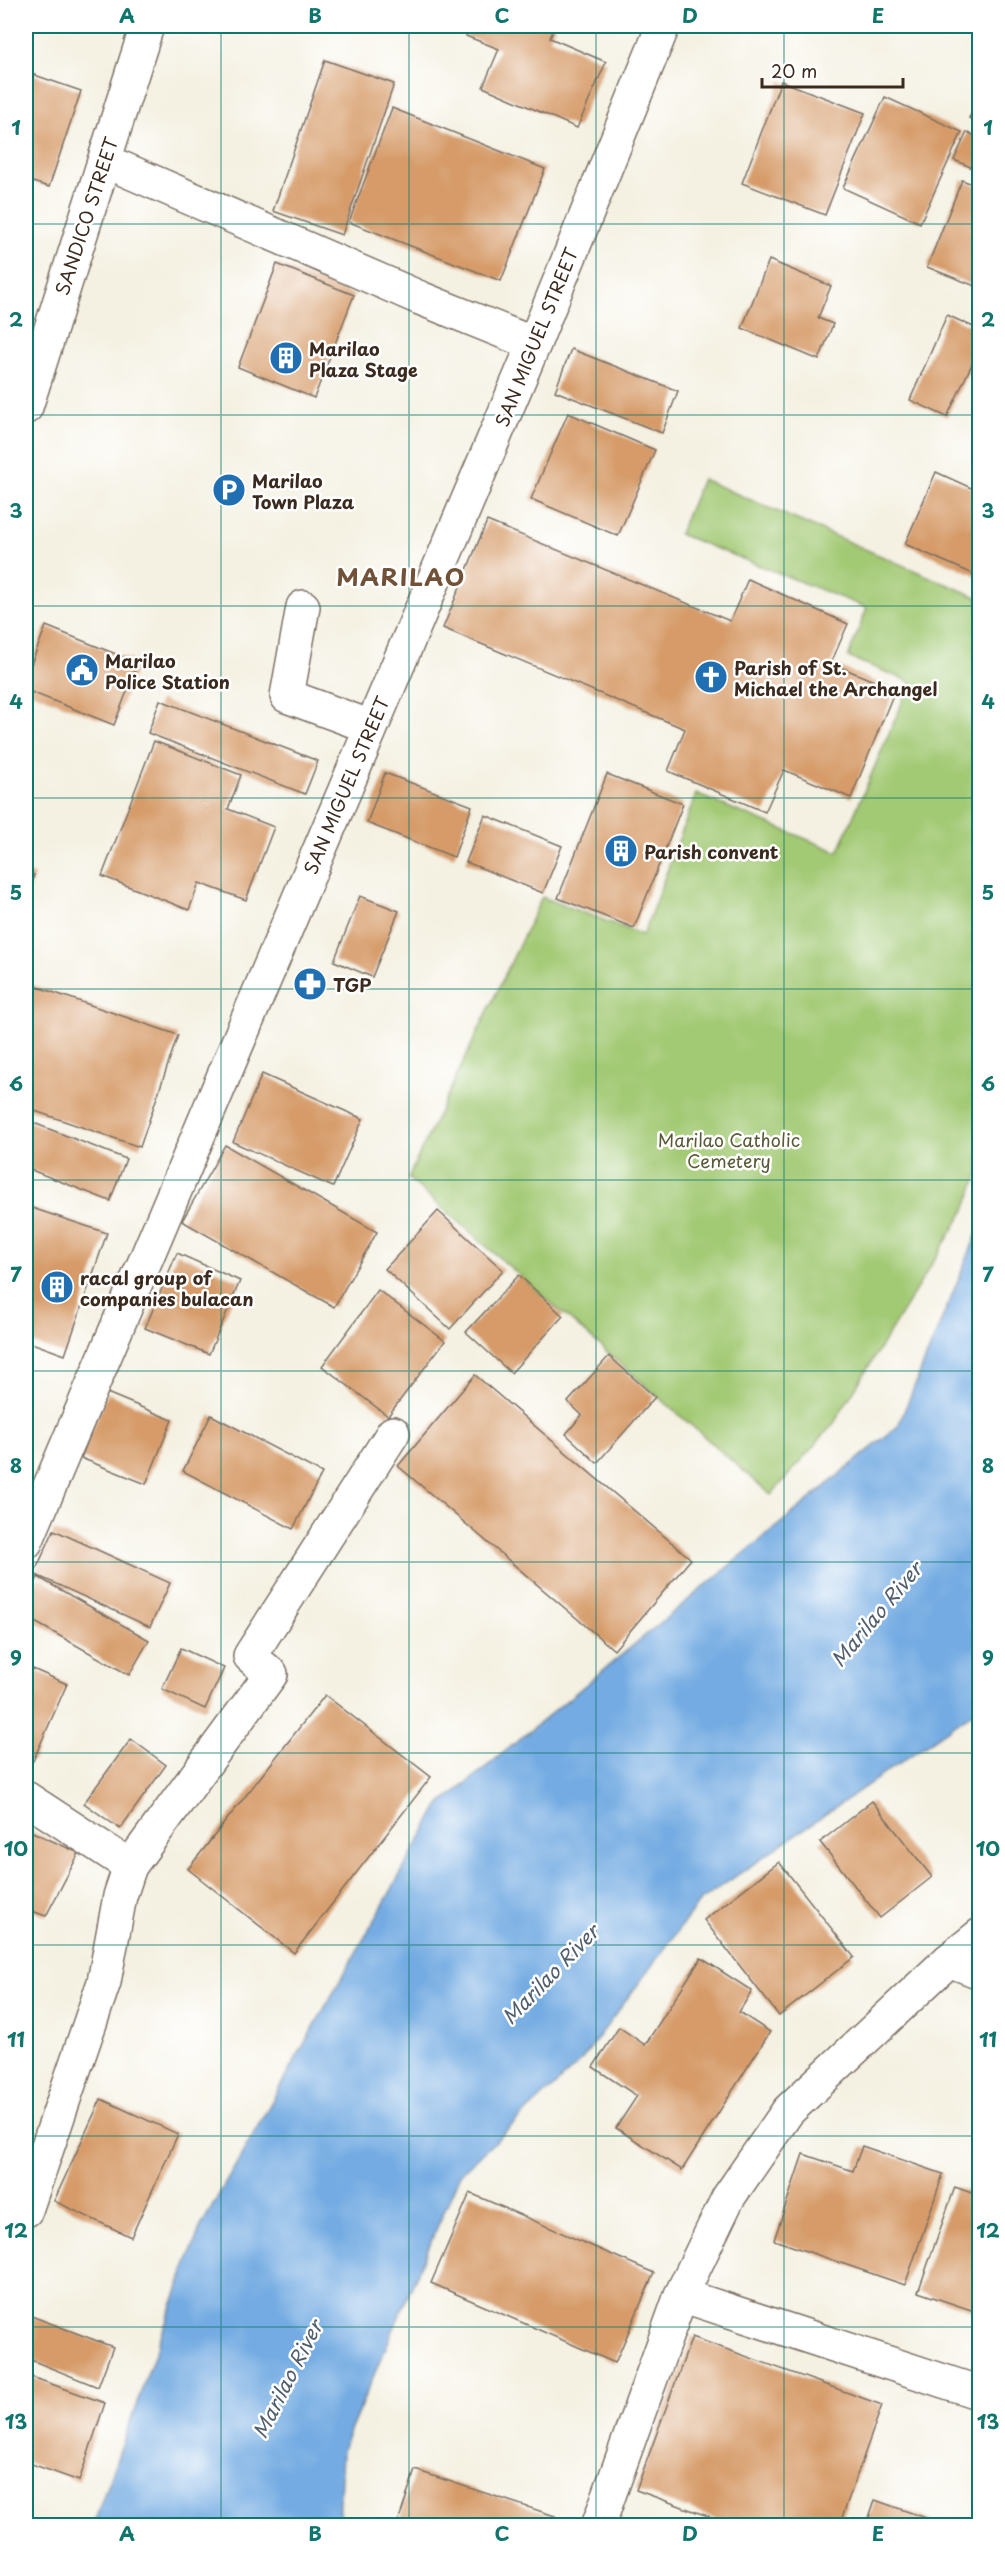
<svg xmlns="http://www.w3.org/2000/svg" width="1005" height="2551" viewBox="0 0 1005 2551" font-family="'Playpen Sans',sans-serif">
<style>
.green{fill:#a2c973;stroke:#6e7a48;stroke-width:1.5}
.water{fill:#73abe2;stroke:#576a80;stroke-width:1.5}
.building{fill:#d69b69}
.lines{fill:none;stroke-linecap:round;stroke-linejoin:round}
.minor-casing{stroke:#7c7063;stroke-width:36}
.major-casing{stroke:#7c7063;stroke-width:36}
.minor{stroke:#fff;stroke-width:33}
.major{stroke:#fff;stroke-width:33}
.grid{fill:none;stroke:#0f766e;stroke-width:1.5;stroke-opacity:0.55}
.labels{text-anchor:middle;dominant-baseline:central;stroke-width:5;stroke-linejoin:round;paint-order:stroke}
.street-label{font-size:18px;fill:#3b2a1e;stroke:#fff}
.poi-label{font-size:18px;font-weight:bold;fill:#3b2a1e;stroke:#fff;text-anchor:start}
.park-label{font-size:18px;fill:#5a5a38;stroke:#fff}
.water-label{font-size:20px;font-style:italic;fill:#515e6c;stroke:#fff}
.district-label{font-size:24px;font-weight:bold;letter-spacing:1.5px;fill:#715238;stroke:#fff}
.neatline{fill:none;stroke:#0f766e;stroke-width:2}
.grid-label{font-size:20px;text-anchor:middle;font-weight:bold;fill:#0f766e}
</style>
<rect width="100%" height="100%" fill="#fff"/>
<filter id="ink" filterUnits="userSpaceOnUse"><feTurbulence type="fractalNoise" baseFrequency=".0167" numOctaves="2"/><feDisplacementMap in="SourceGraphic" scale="12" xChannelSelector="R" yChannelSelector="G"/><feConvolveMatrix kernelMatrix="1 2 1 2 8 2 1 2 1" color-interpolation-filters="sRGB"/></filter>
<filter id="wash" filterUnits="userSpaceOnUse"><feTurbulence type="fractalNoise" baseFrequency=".008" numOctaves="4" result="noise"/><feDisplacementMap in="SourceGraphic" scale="24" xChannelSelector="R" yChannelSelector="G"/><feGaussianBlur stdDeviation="1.35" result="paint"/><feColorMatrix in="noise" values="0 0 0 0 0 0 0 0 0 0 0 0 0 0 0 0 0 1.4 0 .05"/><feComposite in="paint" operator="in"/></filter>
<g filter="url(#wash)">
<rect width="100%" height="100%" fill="#f4f1e2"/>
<path class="green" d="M702 479 979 598V1173L965 1210 834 1423 771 1495 408 1178 542 897 643 935 696 794 838 852 911 682 848 657 867 608 679 534Z"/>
<path class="water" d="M979 1229V1708L700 1901 580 2062 460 2174 342 2450 339 2525H93L200 2228 439 1806 898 1426Z"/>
<g id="blocks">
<g class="building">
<path d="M470 26H555L550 38 606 62 577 128 483 87 499 49 466 36Z"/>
<path d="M325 60 394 84 342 235 273 211Z"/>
<path d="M26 72 81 91 49 187 26 180Z"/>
<path d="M781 81 865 113 825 215 742 183Z"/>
<path d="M885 97 962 132 920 223 843 188Z"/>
<path d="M980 98V124L969 118Z"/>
<path d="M392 108 545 169 501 281 349 222Z"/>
<path d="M967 132 980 138V171L954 160Z"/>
<path d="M962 180 980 187V288L927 267Z"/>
<path d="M769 260 831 286 818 318 833 324 819 360 742 328Z"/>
<path d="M277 264 354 295 314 398 238 367Z"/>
<path d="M947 315 980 330V347L947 417 910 400Z"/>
<path d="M571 349 678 391 662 433 555 391Z"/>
<path d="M568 413 655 450 618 536 531 499Z"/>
<path d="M936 472 980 492V577L905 544Z"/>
<path d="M487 521 730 621 748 579 848 624 831 663 895 690 851 798 784 770 765 812 668 771 685 729 443 628Z"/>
<path d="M46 626 138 663 114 725 26 690V677Z"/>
<path d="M160 700 318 761 305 794 148 733Z"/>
<path d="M154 741 241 775 228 809 274 827 246 900 199 883 189 910 102 876Z"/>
<path d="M385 773 472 806 454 857 367 823Z"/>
<path d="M607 774 683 804 634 928 558 898Z"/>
<path d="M485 815 562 846 543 893 466 862Z"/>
<path d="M26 872 34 875 26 901Z"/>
<path d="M360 896 399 911 372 977 334 961Z"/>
<path d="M26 983 178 1035 140 1147 26 1108Z"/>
<path d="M262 1074 363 1119 333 1187 233 1142Z"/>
<path d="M26 1120 126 1159 110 1201 26 1168Z"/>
<path d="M225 1145 377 1232 334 1307 182 1221Z"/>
<path d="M26 1206 107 1233 65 1355 26 1341Z"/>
<path d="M438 1211 503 1270 450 1329 385 1269Z"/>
<path d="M177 1253 240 1281 209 1354 145 1328Z"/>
<path d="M519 1275 563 1316 511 1373 466 1332Z"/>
<path d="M378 1290 445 1341 388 1416 322 1366Z"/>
<path d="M609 1356 655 1397 597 1463 566 1434 582 1415 568 1402Z"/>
<path d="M475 1375 691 1559 614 1650 398 1466Z"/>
<path d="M107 1393 172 1420 146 1484 81 1458Z"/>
<path d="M211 1415 322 1473 293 1529 183 1471Z"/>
<path d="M54 1530 170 1583 150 1627 34 1574Z"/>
<path d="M38 1577 149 1640 129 1675 26 1617V1601Z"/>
<path d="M181 1648 224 1668 205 1709 162 1689Z"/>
<path d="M26 1666 67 1684 33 1761 26 1758Z"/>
<path d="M325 1695 431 1777 294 1953 188 1869Z"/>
<path d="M131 1739 166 1765 120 1829 84 1803Z"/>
<path d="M872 1801 932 1877 880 1918 820 1842Z"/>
<path d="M26 1829 79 1853 46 1916 26 1909Z"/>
<path d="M779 1862 854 1957 779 2016 704 1920Z"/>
<path d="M701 1958 752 1991 739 2012 770 2032 682 2170 616 2128 637 2096 593 2067 619 2027 645 2045Z"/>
<path d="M101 2099 178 2134 131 2237 54 2201Z"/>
<path d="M862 2146 943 2174 905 2285 774 2240 803 2154 853 2171Z"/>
<path d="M955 2187 980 2196V2313L918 2292Z"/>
<path d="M470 2193 654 2273 615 2363 431 2283Z"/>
<path d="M26 2314 113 2347 98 2387 26 2358Z"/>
<path d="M692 2337 882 2405 839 2526H735L636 2490Z"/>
<path d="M26 2375 105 2403 79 2481 26 2462Z"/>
<path d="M415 2470 555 2516 552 2526H397Z"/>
<path d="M875 2500 946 2525V2526H866Z"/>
</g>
</g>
</g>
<g filter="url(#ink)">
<use href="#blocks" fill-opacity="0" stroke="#7c7063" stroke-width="1.5"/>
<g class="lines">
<defs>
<g id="minor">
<path d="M105 161 420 298 534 344"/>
<path d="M303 607 287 696 371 727"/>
<path d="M26 1542 534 344 663 26"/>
<path d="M26 1798 130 1866"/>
<path d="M980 1935 949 1960 980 1972"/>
<path d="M26 2210 104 1982 120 1896 130 1866 271 1674 250 1656 393 1433"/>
<path d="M681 2295 980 2393"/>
<path d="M598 2526 681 2295 728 2198 788 2111 949 1960"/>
</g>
<path id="major" d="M26 407 147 26"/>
</defs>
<use href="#minor" class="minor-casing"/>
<use href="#major" class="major-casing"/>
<use href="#minor" class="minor"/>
<use href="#major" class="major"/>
</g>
</g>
<path class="grid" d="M221 26V2526M409 26V2526M596 26V2526M784 26V2526M26 224H980M26 415H980M26 606H980M26 798H980M26 989H980M26 1180H980M26 1371H980M26 1562H980M26 1753H980M26 1945H980M26 2136H980M26 2327H980"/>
<defs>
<symbol id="building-disc" viewBox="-11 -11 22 22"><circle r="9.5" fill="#1f6fb2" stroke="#fff"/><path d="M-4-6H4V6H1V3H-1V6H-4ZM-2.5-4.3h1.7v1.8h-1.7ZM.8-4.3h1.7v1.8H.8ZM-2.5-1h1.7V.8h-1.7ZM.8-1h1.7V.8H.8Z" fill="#fff"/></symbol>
<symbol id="parking-disc" viewBox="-11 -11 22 22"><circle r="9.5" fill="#1f6fb2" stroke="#fff"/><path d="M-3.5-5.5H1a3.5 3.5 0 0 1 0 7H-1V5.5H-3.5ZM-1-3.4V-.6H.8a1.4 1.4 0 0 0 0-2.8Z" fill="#fff"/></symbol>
<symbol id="civic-disc" viewBox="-11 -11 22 22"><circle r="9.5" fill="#1f6fb2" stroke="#fff"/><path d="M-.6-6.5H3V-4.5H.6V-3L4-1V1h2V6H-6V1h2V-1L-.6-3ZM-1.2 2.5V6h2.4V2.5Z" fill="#fff"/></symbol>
<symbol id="church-disc" viewBox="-11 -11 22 22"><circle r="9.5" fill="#1f6fb2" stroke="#fff"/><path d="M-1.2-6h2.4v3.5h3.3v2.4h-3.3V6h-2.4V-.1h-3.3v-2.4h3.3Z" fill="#fff"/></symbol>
<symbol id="pharmacy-disc" viewBox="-11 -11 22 22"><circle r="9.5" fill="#1f6fb2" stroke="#fff"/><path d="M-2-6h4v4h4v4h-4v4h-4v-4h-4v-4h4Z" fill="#fff"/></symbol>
</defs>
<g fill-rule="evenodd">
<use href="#building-disc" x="267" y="339" width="38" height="38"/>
<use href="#parking-disc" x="210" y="471" width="38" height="38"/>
<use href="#civic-disc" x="63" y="651" width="38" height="38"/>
<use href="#church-disc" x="692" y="658" width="38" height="38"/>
<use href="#building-disc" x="602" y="832" width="38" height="38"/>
<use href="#pharmacy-disc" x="291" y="965" width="38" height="38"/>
<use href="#building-disc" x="38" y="1268" width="38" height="38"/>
</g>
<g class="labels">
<g class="street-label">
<text transform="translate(86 216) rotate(-72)">SANDICO STREET</text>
<text transform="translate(536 337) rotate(-68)">SAN MIGUEL STREET</text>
<text transform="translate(346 785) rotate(-67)">SAN MIGUEL STREET</text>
</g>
<g class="poi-label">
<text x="309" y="348">Marilao<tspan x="309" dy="21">Plaza Stage</tspan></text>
<text x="252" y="480">Marilao<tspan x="252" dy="21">Town Plaza</tspan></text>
<text x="105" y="660">Marilao<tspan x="105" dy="21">Police Station</tspan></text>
<text x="734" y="667">Parish of St.<tspan x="734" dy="21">Michael the Archangel</tspan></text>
<text x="644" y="851">Parish convent</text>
<text x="333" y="984">TGP</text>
<text x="80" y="1277">racal group of<tspan x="80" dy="21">companies bulacan</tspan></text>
</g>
<g class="park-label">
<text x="729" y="1139">Marilao Catholic<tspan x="729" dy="21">Cemetery</tspan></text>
</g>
<g class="water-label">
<text transform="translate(876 1614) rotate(-50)">Marilao River</text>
<text transform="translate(550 1974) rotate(-46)">Marilao River</text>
<text transform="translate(287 2379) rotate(-63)">Marilao River</text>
</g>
<g class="district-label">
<text x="401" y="576">MARILAO</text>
</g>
</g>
<rect width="1005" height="2551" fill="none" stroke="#fff" stroke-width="66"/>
<path d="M762 78v9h141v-9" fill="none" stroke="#3b2a1e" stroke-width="3"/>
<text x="771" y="78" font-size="18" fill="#3b2a1e" stroke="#ffffff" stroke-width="4.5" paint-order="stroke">20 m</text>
<rect x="33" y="33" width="939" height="2485" class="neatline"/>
<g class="grid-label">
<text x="127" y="23">A</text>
<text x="315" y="23">B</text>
<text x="502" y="23">C</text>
<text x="690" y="23">D</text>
<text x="878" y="23">E</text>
<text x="16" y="135">1</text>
<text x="988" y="135">1</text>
<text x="16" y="327">2</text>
<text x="988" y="327">2</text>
<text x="16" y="518">3</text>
<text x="988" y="518">3</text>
<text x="16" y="709">4</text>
<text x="988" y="709">4</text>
<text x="16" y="900">5</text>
<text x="988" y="900">5</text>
<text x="16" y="1091">6</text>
<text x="988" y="1091">6</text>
<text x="16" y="1282">7</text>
<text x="988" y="1282">7</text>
<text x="16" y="1473">8</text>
<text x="988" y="1473">8</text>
<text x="16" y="1665">9</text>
<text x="988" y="1665">9</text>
<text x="16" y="1856">10</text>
<text x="988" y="1856">10</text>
<text x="16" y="2047">11</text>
<text x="988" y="2047">11</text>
<text x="16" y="2238">12</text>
<text x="988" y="2238">12</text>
<text x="16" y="2429">13</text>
<text x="988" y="2429">13</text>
<text x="127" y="2541">A</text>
<text x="315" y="2541">B</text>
<text x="502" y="2541">C</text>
<text x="690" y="2541">D</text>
<text x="878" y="2541">E</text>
</g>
</svg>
